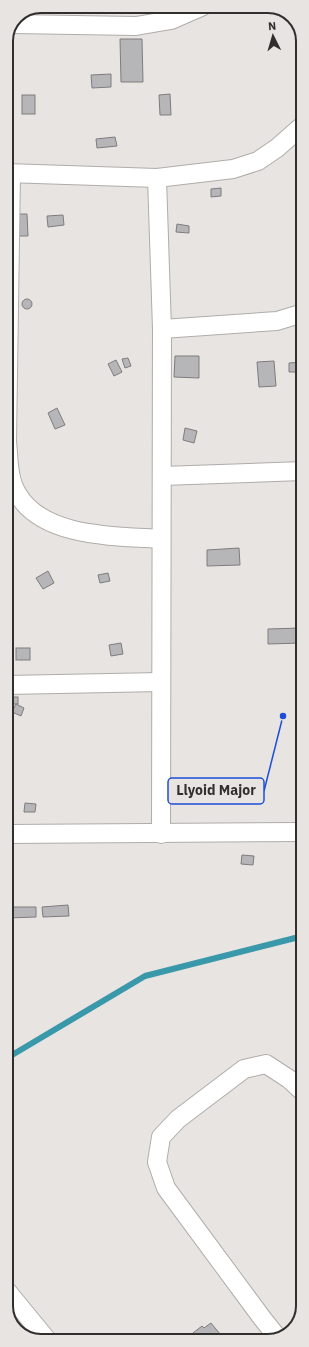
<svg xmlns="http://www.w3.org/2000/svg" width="309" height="1347" viewBox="0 0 309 1347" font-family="'IBM Plex Sans',sans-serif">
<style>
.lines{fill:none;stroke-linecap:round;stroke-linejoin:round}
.stream{stroke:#3998a9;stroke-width:6}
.building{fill:#b6b5b8;stroke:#7e7c7f}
.street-casing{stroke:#afacaa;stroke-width:20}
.street{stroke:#fff;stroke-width:18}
.rim{fill:none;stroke:#312f2e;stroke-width:2}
.leader{fill:none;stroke:#1d4ed8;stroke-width:1.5}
.callout-dot{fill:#1d4ed8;stroke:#e8e4e2;stroke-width:1.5}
.callout{fill:#e8e4e2;stroke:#1d4ed8;stroke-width:1.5}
.callout-label{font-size:14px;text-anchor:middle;font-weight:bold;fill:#312f2e}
</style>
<rect width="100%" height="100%" fill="#e8e4e2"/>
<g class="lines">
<path class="stream" d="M7 1058 145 976 303 936"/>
</g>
<g class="building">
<path d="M120 39H142L143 82H121Z"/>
<path d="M111 74V87L92 88 91 75Z"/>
<path d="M170 94 171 115H160L159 95Z"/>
<rect x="22" y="95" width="13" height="19"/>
<path d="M115 137 117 146 97 148 96 139Z"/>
<path d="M221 188V196L211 197V189Z"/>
<path d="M15 214H27L28 236H15Z"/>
<path d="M63 215 64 225 48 227 47 216Z"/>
<path d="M177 224 189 226V233L176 232Z"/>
<circle cx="27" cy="304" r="5"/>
<path d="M303 325V336H301L297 328Z"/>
<path d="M175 356H199V378L174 377Z"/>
<path d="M128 358 131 366 125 368 122 359Z"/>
<path d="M116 360 122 372 114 376 108 364Z"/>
<path d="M274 361 276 386 259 387 257 362Z"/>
<path d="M300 362V372H289V363Z"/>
<path d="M57 408 65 425 55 429 48 413Z"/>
<path d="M185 428 197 431 194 443 183 440Z"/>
<path d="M239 548 240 565 207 566V550Z"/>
<path d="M48 571 54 583 43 589 36 578Z"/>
<path d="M108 573 110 581 100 583 98 575Z"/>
<path d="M300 628 301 643 268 644V629Z"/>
<path d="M121 643 123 654 111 656 109 645Z"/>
<rect x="16" y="648" width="14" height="12"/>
<rect x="7" y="697" width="11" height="7"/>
<path d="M16 704 24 708 21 716 12 712Z"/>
<path d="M25 803 36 804 35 812H24Z"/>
<path d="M242 855 254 856 253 865 241 864Z"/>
<path d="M68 905 69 916 43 917 42 907Z"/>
<path d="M7 907H36V917L7 918Z"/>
<path d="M211 1323 220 1334 212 1340H184L202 1326 204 1328Z"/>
</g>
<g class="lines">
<defs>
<g id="street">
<path d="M13 24 136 26 171 20 203 6"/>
<path d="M6 173 157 178 233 169 258 161 277 148 302 126"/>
<path d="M11 173 7 442C9 458 8 479 17 493 42 538 116 536 161 539"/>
<path d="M157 178 162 329 161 834"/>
<path d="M162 329 277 321 303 313"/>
<path d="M162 476 303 471"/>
<path d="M6 685 161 682"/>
<path d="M6 834 303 832"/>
<path d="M7 1291 48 1341"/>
<path d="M278 1338 262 1318 166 1188 157 1162 161 1137 178 1119 244 1069 266 1064 289 1079 303 1092"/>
</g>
</defs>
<use href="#street" class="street-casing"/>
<use href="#street" class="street"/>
</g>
<path d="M0 0H309V1347H0ZM41 13H268A28 28 0 0 1 296 41V1306A28 28 0 0 1 268 1334H41A28 28 0 0 1 13 1306V41A28 28 0 0 1 41 13Z" fill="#e8e4e2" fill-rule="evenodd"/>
<path class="rim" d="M41 13H268A28 28 0 0 1 296 41V1306A28 28 0 0 1 268 1334H41A28 28 0 0 1 13 1306V41A28 28 0 0 1 41 13Z"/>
<path class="leader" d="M283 716L264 791"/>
<circle class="callout-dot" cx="283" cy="716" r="4"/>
<rect class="callout" x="168" y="778" width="96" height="26" rx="4"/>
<g class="callout-label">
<text x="216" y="795">Llyoid Major</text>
</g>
<g transform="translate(273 36) rotate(355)" stroke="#e8e4e2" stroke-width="3" paint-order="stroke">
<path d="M0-3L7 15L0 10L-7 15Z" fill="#312f2e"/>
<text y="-6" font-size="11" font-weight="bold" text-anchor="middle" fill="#312f2e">N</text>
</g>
</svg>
